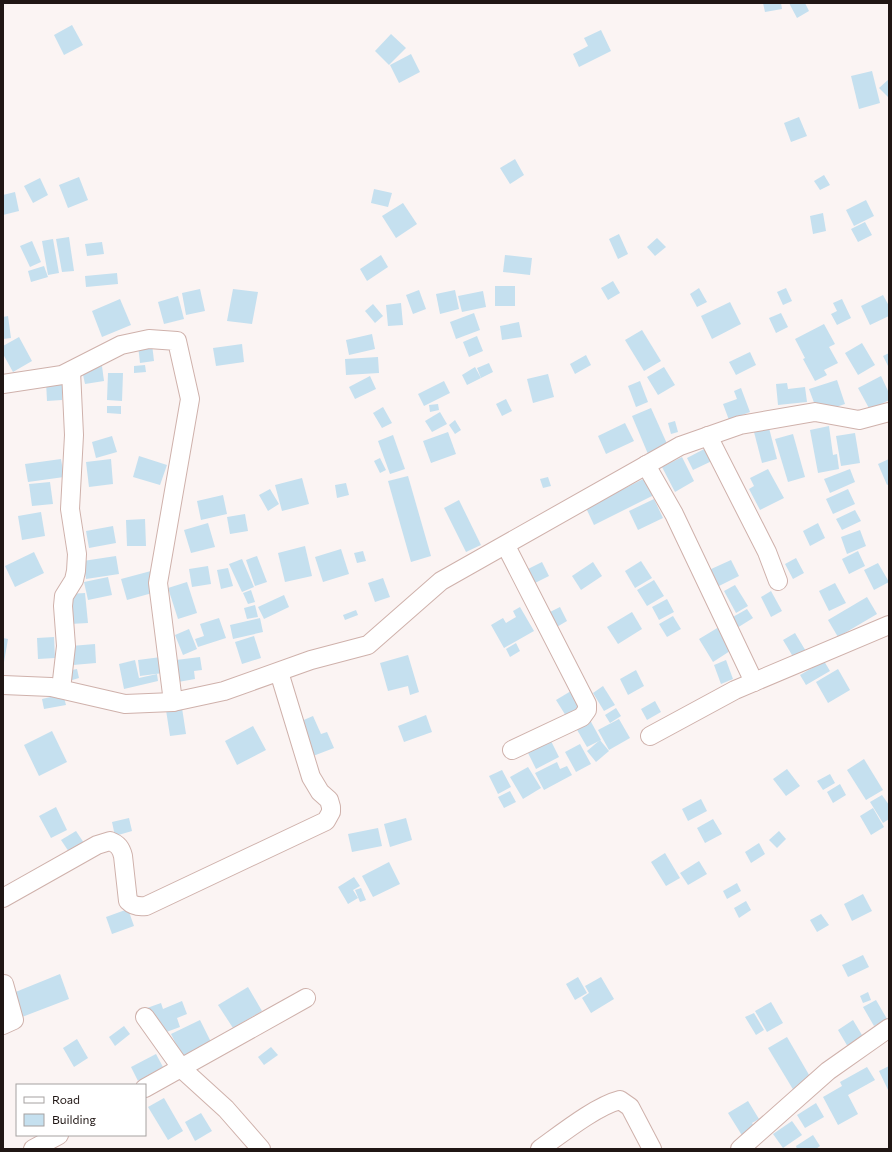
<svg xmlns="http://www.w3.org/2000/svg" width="892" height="1152" viewBox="0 0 892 1152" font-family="Commissioner,sans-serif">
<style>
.building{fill:#c5e0ef}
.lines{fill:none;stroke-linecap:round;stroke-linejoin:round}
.minor-casing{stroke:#cfb1ab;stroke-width:20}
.minor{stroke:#fff;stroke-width:18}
</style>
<rect width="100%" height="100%" fill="#fbf4f3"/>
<g class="building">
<path d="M763 3H781L782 9 765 12Z"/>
<path d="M789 3H805L809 11 797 18Z"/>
<path d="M72 25 83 45 64 55 54 35Z"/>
<path d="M601 30 611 51 579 67 573 54 588 46 584 38Z"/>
<path d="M391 34 406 48 389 65 375 51Z"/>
<path d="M411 54 420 72 399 83 390 65Z"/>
<path d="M872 71 880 103 859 109 851 76Z"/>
<path d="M889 79V98L879 88Z"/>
<path d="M799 117 807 136 791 142 784 123Z"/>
<path d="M515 159 524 175 510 184 500 168Z"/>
<path d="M824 175 830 185 820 190 814 181Z"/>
<path d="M79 177 88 200 68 208 59 185Z"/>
<path d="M40 178 48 195 33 203 24 186Z"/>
<path d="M374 189 392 193 388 207 371 203Z"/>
<path d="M15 192 19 211 3 215V195Z"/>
<path d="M866 200 874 216 854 226 846 210Z"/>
<path d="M403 203 417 224 396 238 382 216Z"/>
<path d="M823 213 826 231 813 234 810 216Z"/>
<path d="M865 222 872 235 858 242 851 229Z"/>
<path d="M619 234 628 254 618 259 609 239Z"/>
<path d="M69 237 74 271 62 272 56 239Z"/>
<path d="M657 238 666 247 655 256 647 247Z"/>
<path d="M53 239 59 273 48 275 42 241Z"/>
<path d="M32 241 41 262 30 267 20 246Z"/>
<path d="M102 242 104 254 87 256 85 244Z"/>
<path d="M381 255 388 267 367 281 360 269Z"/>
<path d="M505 255 532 258 530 275 503 272Z"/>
<path d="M44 266 48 277 31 282 28 271Z"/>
<path d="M117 273 118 284 86 287 85 276Z"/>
<path d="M613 281 620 293 608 300 601 288Z"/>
<rect x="495" y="286" width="20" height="20"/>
<path d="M699 288 707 302 697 307 690 294Z"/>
<path d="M786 288 792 301 783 305 777 292Z"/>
<path d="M200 289 205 311 186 315 182 293Z"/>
<path d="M233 289 258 292 252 324 227 321Z"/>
<path d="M419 290 426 309 413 314 406 295Z"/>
<path d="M455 290 459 309 440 314 436 294Z"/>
<path d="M483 291 486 307 462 312 458 296Z"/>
<path d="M883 295 889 306V316L870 325 861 306Z"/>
<path d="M178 296 184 319 164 324 158 302Z"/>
<path d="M120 299 131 325 102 337 92 311Z"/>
<path d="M842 299 851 318 837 325 831 314 837 311 833 303Z"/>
<path d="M730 302 741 324 712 339 701 316Z"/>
<path d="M401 303 403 325 388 326 386 305Z"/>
<path d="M373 304 383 316 375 323 365 311Z"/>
<path d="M474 313 480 330 456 339 450 322Z"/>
<path d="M781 313 788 327 776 333 769 318Z"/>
<path d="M8 316 11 338 3 339V317Z"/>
<path d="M519 322 522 337 502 340 500 326Z"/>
<path d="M824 324 835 344 829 347 838 363 824 370 827 375 815 381 803 359 805 358 795 339Z"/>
<path d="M642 330 661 361 644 371 625 340Z"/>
<path d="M372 334 375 349 349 355 346 340Z"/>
<path d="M477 336 483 351 469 357 463 342Z"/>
<path d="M19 337 32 361 13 372 3 354V346Z"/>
<path d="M862 343 875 365 858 375 845 353Z"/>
<path d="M152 344 154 361 140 363 138 345Z"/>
<path d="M242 344 244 362 216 366 213 348Z"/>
<path d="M750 352 756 365 736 375 729 362Z"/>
<path d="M889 353V368L883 356Z"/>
<path d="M586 355 591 365 575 374 570 364Z"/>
<path d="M378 357 379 373 346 375 345 359Z"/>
<path d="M489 363 493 372 481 378 477 368Z"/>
<path d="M145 365 146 372 134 373V366Z"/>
<path d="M102 366 104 381 85 384 82 370Z"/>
<path d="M475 367 481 378 467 385 462 375Z"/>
<path d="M664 367 675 385 658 395 647 377Z"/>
<path d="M108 373H123L122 401 107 400Z"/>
<path d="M548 374 554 397 533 403 527 379Z"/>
<path d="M370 376 376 389 355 399 349 387Z"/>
<path d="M881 376 889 393V400L870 410 858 388Z"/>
<path d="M62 380V400L47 401 46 381Z"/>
<path d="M837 380 845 404 827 410 816 408 809 389Z"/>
<path d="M444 381 450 393 424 406 418 394Z"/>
<path d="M640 381 648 402 636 407 628 386Z"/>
<path d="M787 383 788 389 805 387 807 402 778 405 776 384Z"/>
<path d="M741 388 750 412 729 420 723 404 737 399 734 391Z"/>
<path d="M506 399 512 411 502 416 496 404Z"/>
<path d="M438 404 439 410 430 412 429 405Z"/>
<path d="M107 406H121V414L107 413Z"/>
<path d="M383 407 392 423 382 428 373 413Z"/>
<path d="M651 408 668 446 648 454 632 416Z"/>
<path d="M440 412 447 424 432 432 425 421Z"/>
<path d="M455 420 461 430 455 434 449 425Z"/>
<path d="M675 421 678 432 671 434 668 423Z"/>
<path d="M625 423 634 441 606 454 598 436Z"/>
<path d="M829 426 833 455 837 454 839 469 818 473 810 430Z"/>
<path d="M769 428 777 459 762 463 754 432Z"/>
<path d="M448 432 456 454 431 463 423 441Z"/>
<path d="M855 433 860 463 841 466 836 436Z"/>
<path d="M793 434 805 477 788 482 775 439Z"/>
<path d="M393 435 405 469 390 474 378 441Z"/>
<path d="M112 436 117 452 96 458 92 442Z"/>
<path d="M708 447 714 460 693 470 687 458Z"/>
<path d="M139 456 167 465 160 485 133 477Z"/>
<path d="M682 457 694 481 675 492 662 467Z"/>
<path d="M380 458 386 470 380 473 374 461Z"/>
<path d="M61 459 64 477 28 482 25 464Z"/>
<path d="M111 459 113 484 89 487 86 462Z"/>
<path d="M889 459V484L887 485 878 464Z"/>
<path d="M768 469 784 498 760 510 749 489 754 486 750 478Z"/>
<path d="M850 469 855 482 830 493 824 479Z"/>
<path d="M408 476 431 556 411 562 388 481Z"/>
<path d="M548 477 551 486 543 488 540 479Z"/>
<path d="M647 477 656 494 594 525 586 508Z"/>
<path d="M302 478 309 504 282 511 275 485Z"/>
<path d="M50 482 53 504 32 506 29 484Z"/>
<path d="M346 483 349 495 337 498 335 485Z"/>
<path d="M270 489 279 504 268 511 259 495Z"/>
<path d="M848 489 855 504 833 514 826 499Z"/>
<path d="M223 495 227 514 201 520 197 501Z"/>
<path d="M654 499 663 518 638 530 629 511Z"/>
<path d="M459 500 481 545 466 552 444 508Z"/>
<path d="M855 510 861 521 842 530 836 519Z"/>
<path d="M41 512 45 536 22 540 18 516Z"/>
<path d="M245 514 248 531 230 534 227 517Z"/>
<path d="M145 519 146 546H127L126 520Z"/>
<path d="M208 523 215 547 191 553 184 530Z"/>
<path d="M818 523 825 538 810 546 803 531Z"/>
<path d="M113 526 116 543 89 548 86 531Z"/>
<path d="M860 530 866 546 847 554 841 537Z"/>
<path d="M305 546 312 576 285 582 278 553Z"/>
<path d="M341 549 349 574 323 582 315 557Z"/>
<path d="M363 551 366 561 357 563 354 553Z"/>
<path d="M858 551 865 566 849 574 842 559Z"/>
<path d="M34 552 44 573 15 587 5 566Z"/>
<path d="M116 556 119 574 86 579 83 561Z"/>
<path d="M257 556 267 582 255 586 246 560Z"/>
<path d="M796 558 804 573 793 579 785 564Z"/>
<path d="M242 559 254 587 242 592 229 564Z"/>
<path d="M731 560 739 576 717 587 709 570Z"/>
<path d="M641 561 652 578 635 588 625 571Z"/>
<path d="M542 562 549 576 531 585 524 571Z"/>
<path d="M593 562 602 576 581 590 572 576Z"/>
<path d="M878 563 889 582 874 590 864 570Z"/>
<path d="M208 566 211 584 192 587 189 569Z"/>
<path d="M228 568 233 586 221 589 217 570Z"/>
<path d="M151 571 156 592 127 600 121 579Z"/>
<path d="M108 577 112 595 88 600 84 582Z"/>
<path d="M383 578 390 597 375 602 368 583Z"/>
<path d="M654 580 664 596 647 606 637 590Z"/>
<path d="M187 582 197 613 178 619 168 588Z"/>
<path d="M835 583 846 603 829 611 819 591Z"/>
<path d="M735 585 748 606 736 613 724 591Z"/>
<path d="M251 590 255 602 248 604 243 593Z"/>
<path d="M771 591 782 611 771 617 761 597Z"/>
<path d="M85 593 88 623 70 624 67 594Z"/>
<path d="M284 595 289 607 264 619 258 607Z"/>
<path d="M867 597 877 614 838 637 828 620Z"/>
<path d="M667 599 674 612 659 620 652 607Z"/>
<path d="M255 605 258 617 247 619 244 608Z"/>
<path d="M520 607 534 631 504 648 491 625 503 618 506 623 516 617 513 611Z"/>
<path d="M560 607 567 621 555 628 548 613Z"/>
<path d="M747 609 753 618 737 628 731 618Z"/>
<path d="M356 610 358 615 345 620 343 615Z"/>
<path d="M632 612 642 629 618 644 607 627Z"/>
<path d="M673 616 681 629 667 637 659 624Z"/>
<path d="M219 618 226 638 198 647 195 639 204 636 200 624Z"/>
<path d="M260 618 263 632 233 639 230 625Z"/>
<path d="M719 627 725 638 723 639 730 651 713 662 699 639Z"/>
<path d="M189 629 197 649 183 655 175 635Z"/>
<path d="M795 633 807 653 795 660 783 640Z"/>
<path d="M254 636 261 658 242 664 235 642Z"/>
<path d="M54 637 55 658 38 659 37 638Z"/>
<path d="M3 638 8 639 4 662H3Z"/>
<path d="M516 643 520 651 510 657 506 649Z"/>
<path d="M95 644 96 663 73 665 71 646Z"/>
<path d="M408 655 419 692 410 695 408 686 388 691 380 663Z"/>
<path d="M161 657 163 673 140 676 138 660Z"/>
<path d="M200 657 202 670 194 671 195 679 178 682 176 660Z"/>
<path d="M135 660 139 678 157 674 158 681 124 689 119 664Z"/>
<path d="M726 660 733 679 721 684 714 665Z"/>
<path d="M824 661 830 671 806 685 800 675Z"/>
<path d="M77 669 79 678 69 681 67 671Z"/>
<path d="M838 669 850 690 828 703 816 682Z"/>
<path d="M636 670 644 686 628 695 620 679Z"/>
<path d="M603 686 615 705 604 711 593 693Z"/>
<path d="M571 691 581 708 566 716 556 700Z"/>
<path d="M63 694 66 705 44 709 42 699Z"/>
<path d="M655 701 661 712 647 720 641 709Z"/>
<path d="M182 708 186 734 170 736 166 710Z"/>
<path d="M616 708 621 716 610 723 605 715Z"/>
<path d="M426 715 432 732 404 742 398 726Z"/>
<path d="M313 716 321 734 327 732 334 748 313 756 299 722Z"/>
<path d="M619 719 630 738 609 750 598 730Z"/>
<path d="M590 720 601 740 587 747 576 728Z"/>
<path d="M253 726 266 750 237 765 225 741Z"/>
<path d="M52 731 67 762 39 776 24 745Z"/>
<path d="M550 739 559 757 536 769 527 751Z"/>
<path d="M600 740 609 751 596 762 587 751Z"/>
<path d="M580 744 591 764 576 772 565 752Z"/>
<path d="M864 759 883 790 866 800 847 770Z"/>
<path d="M557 762 560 769 567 766 572 775 544 790 535 773Z"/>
<path d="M528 767 541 788 523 799 510 777Z"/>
<path d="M787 769 800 786 786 796 773 779Z"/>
<path d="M502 770 511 787 498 794 489 776Z"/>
<path d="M830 774 835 783 823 790 817 781Z"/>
<path d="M840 784 846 795 833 803 827 792Z"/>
<path d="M510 791 516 802 504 808 498 797Z"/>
<path d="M882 795 889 805V819L883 823 870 802Z"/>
<path d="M701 799 707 811 688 821 682 809Z"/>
<path d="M56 807 67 830 51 838 39 816Z"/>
<path d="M873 808 884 827 871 835 860 816Z"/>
<path d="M129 818 132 831 115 836 112 822Z"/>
<path d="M406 818 412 840 390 847 384 824Z"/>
<path d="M713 819 722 834 705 843 697 828Z"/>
<path d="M378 828 382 846 352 852 348 834Z"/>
<path d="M76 831 84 843 69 852 61 840Z"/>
<path d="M779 831 786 839 777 848 769 840Z"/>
<path d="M759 843 765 854 751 863 745 852Z"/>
<path d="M665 853 680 878 666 886 651 862Z"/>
<path d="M699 861 707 874 688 885 680 873Z"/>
<path d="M389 862 400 884 373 897 362 876Z"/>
<path d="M354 877 360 886 353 890 358 898 348 904 338 887Z"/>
<path d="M737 883 741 891 727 899 723 891Z"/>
<path d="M361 888 366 900 360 902 355 890Z"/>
<path d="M863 894 872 911 852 921 844 904Z"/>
<path d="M746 901 751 910 739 918 734 908Z"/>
<path d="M128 909 134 926 112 934 106 917Z"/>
<path d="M821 914 829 925 817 932 810 920Z"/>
<path d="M863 955 869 967 848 977 842 965Z"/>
<path d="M60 974 69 999 22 1017 13 993Z"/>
<path d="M578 977 587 993 575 1000 566 984Z"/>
<path d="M601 977 614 999 591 1013 582 998 589 993 585 986Z"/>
<path d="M248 987 262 1011 233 1028 218 1005Z"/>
<path d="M868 992 871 1000 863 1003 860 996Z"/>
<path d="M876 1000 887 1019 874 1026 863 1007Z"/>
<path d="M182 1001 187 1014 177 1018 180 1027 161 1034 151 1019 147 1008 161 1003 163 1009Z"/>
<path d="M771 1002 783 1023 767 1032 755 1011Z"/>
<path d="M754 1013 764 1030 756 1035 745 1017Z"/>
<path d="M200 1020 213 1046 184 1060 171 1034Z"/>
<path d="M853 1020 862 1035 869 1031 848 1047 838 1030Z"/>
<path d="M124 1026 130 1034 115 1046 109 1037Z"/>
<path d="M787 1037 812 1080 794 1091 768 1048Z"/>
<path d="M77 1039 88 1058 74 1067 63 1048Z"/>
<path d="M271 1047 278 1055 264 1065 258 1057Z"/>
<path d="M156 1054 163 1067 138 1081 131 1067Z"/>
<path d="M889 1066V1092L879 1071Z"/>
<path d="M867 1067 875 1080 848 1095 858 1114 838 1125 823 1097 842 1086 840 1082Z"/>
<path d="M164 1098 183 1131 168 1140 148 1107Z"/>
<path d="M748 1101 759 1119 752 1123 756 1129 743 1137 728 1113Z"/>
<path d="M816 1103 824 1117 805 1128 797 1115Z"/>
<path d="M201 1113 212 1131 195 1141 185 1122Z"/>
<path d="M792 1121 802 1135 783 1148 773 1134Z"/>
<path d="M813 1135 820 1146 816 1149H797L796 1146Z"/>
</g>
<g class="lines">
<defs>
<g id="minor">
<path d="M3 384 62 375 121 345 149 339 177 341 190 399 158 583 173 702"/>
<path d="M708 436 767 552 778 581"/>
<path d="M646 465 674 514 754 682"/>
<path d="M506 546 587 704V710L582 717 512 750"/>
<path d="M3 685 51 687 125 704 173 702 224 691 311 660 368 645 441 581 680 446 740 425 815 412 859 420 889 412"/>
<path d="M61 689 66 646 63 606 64 596 74 580 76 571 77 554 70 509 74 435 71 371"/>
<path d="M650 736 735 690 889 625"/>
<path d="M3 898 97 845 110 841C118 844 121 848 123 856L128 901C133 906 139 907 146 906L326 821 331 812V807L329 800 320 792 311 777 279 672"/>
<path d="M3 984H4L14 1020 3 1025"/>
<path d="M145 1017 182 1069 226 1109 261 1149"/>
<path d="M145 1088 306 998"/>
<path d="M33 1149 59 1135"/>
<path d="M540 1149C561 1134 596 1106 620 1100L630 1107 652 1149"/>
<path d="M740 1149 828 1071 889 1028"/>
</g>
</defs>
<use href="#minor" class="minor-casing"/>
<use href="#minor" class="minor"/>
</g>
<rect width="892" height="1152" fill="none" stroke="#201614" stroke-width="8"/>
<rect x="16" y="1084" width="130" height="52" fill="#ffffff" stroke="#a6a2a1"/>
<rect x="24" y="1097" width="20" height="6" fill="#ffffff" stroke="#a6a2a1"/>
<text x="52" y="1104" font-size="12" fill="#201614">Road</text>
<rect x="24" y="1114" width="20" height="12" fill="#c5e0ef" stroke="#a6a2a1"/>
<text x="52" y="1124" font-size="12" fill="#201614">Building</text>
</svg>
